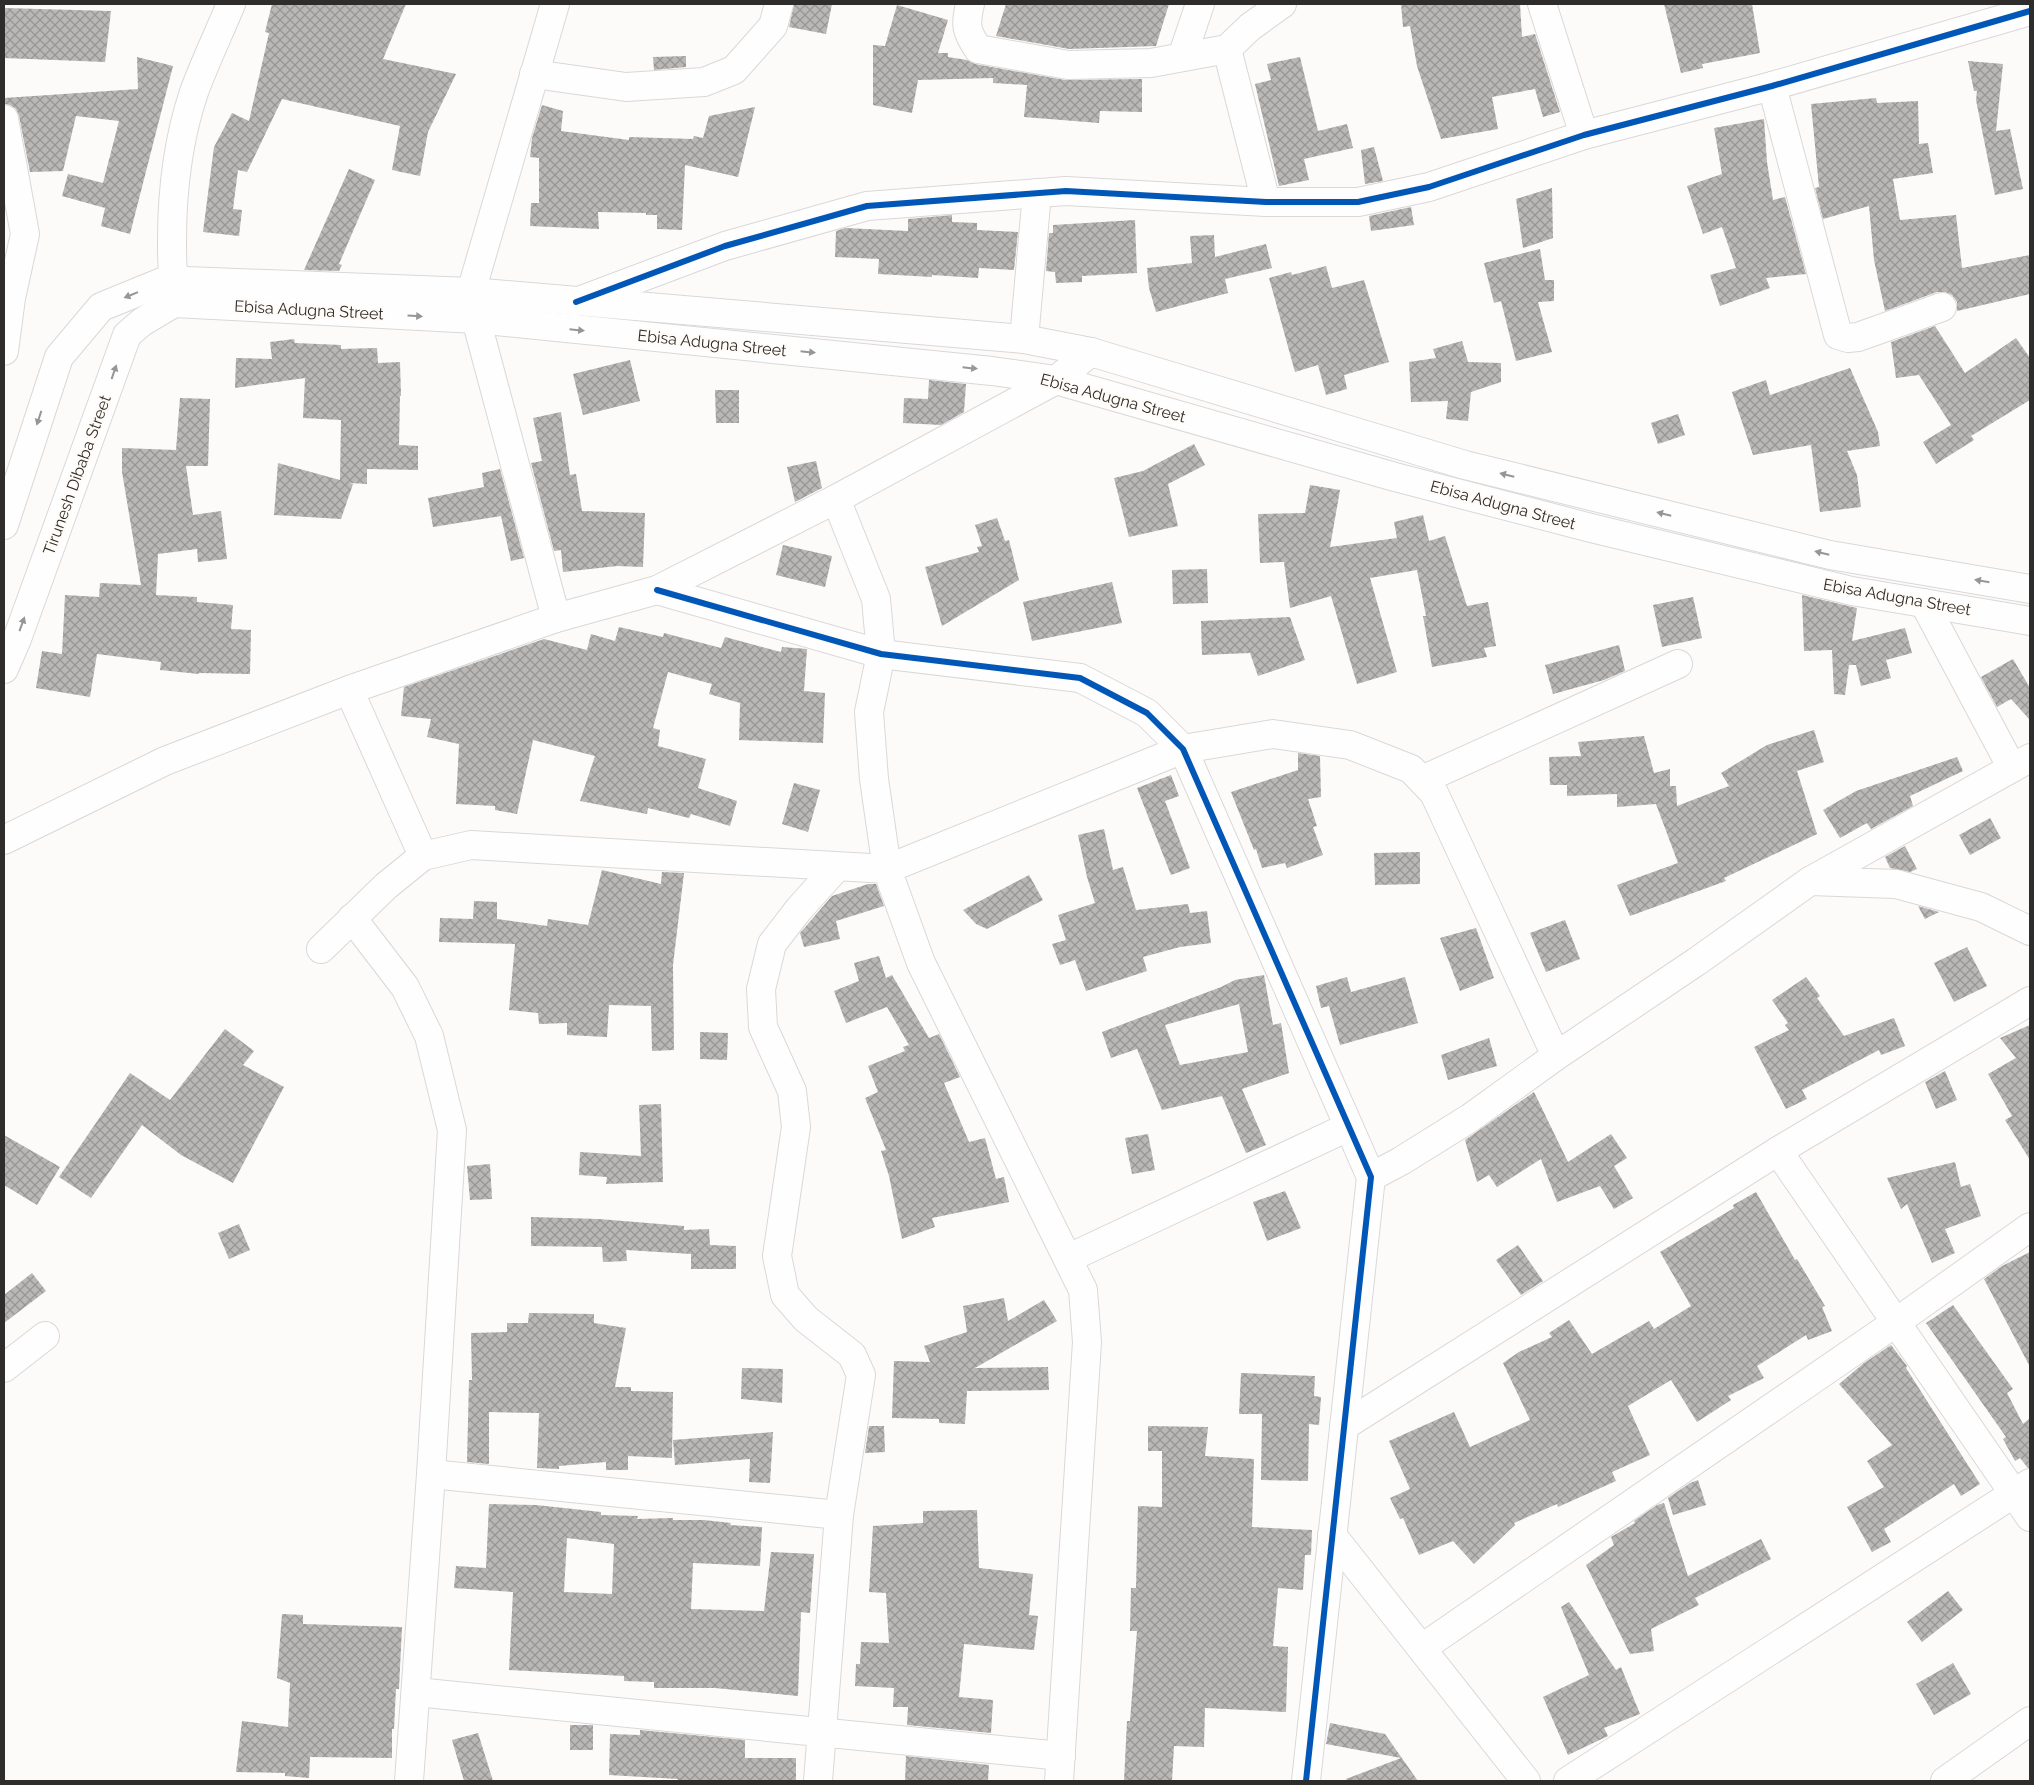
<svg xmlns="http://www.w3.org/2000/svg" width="2034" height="1785" viewBox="0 0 2034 1785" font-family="Raleway,sans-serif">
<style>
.building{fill:url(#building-cross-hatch);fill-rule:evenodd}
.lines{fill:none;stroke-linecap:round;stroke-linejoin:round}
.minor-casing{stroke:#dad8d7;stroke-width:30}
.major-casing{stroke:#dad8d7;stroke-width:30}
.minor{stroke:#fffefe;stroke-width:28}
.major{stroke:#fffefe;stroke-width:28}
.cycleway-casing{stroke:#fffbf7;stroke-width:9}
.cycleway{stroke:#0057b8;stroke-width:6}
.oneway{fill:#979694}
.labels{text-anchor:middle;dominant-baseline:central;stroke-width:4.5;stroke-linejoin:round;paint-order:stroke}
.street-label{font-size:16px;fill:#2f2d2b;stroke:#fffbf7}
</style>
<defs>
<pattern id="building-cross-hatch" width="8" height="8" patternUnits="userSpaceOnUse" patternTransform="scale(1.25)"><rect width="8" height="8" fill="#bab8b7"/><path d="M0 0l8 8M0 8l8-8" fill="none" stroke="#989695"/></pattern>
</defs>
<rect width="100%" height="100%" fill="#fdfbf9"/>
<g class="building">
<path d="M272 4H406L383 59 456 74 428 132 420 176 392 170 400 126 282 99 247 172 238 170 233 209 242 210 239 236 203 232 214 147 232 113 249 121 269 33 265 32Z"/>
<path d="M794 4H832L826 34 789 27Z"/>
<path d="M1006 4H1169L1156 46 1069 49 996 36Z"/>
<path d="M1401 4H1520L1522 37 1535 34 1560 112 1543 117 1535 89 1492 97 1498 129 1441 139 1417 66 1410 26 1403 27Z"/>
<path d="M1664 4H1752L1760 53 1702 64 1703 68 1681 73Z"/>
<path d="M897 5 948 20 938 53H948V57L967 60 975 64 1065 80 1142 79V112L1100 111 1099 123 1024 117 1027 85 993 83V78L918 80 912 113 873 105V45L885 46Z"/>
<path d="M4 8 111 11 105 62 4 58Z"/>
<path d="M686 56V67L654 70 653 57Z"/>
<path d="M137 57 173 66 130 234 101 226 105 208 62 196 68 174 103 183 119 121 76 116 63 171 30 172 19 116 16 109 10 105 4 104V98L138 89Z"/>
<path d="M1300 57 1318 131 1347 124 1353 148 1304 159 1309 180 1279 186 1255 84 1271 80 1267 64Z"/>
<path d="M1968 61 2003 64 1996 131 2010 129 2023 189 1995 195 1976 100 1977 91H1974Z"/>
<path d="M1876 98 1877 103 1918 101 1919 144 1928 143 1933 173 1893 179 1900 220 1956 215 1962 268 2030 255V294L1957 311V302L1952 295 1945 292H1937L1885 311 1874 260 1869 206 1823 219 1815 188 1819 187 1811 104Z"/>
<path d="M542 105 563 111 561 131 629 140V137L693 139 694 136 703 138 709 116 755 107 738 177 685 165 682 230 657 229V215H646V213L598 212 599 229 530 226 531 203H539V158L530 157 532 138Z"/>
<path d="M1764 119 1767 162 1773 200 1785 197 1806 274 1766 278 1770 288 1720 306 1710 275 1736 268 1722 227 1703 234 1687 186 1722 174 1714 128Z"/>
<path d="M1374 147 1383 181 1365 184 1361 150Z"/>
<path d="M349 169 375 180 339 264 342 265 339 271 304 270Z"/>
<path d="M1552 188 1553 238 1523 248 1516 199Z"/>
<path d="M1411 207 1414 225 1371 231 1369 216Z"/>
<path d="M952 215V222L977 223V230L1018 232 1014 270 979 268 978 278 932 275V277L878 274 879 259 835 257 836 231 845 228 908 231V219Z"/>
<path d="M1135 220 1137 273 1082 276V282L1056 283 1055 272 1046 271 1049 233H1053V225Z"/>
<path d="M1214 235 1215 257 1266 244 1272 268 1225 279 1228 293 1156 312 1149 288 1147 268 1192 263 1190 236Z"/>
<path d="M1540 249 1545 280H1554V301L1538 302 1552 352 1516 361 1501 301 1494 303 1484 263Z"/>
<path d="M1326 266 1332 288 1364 280 1389 362 1344 375 1347 389 1326 395 1318 365 1295 372 1269 278 1291 272 1292 275Z"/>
<path d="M1935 326 1965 373 2016 338 2030 358V400L1971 436 1974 440 1936 464 1923 442 1951 425 1919 375 1896 378 1891 342Z"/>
<path d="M294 339 295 343 341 345V349L377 348 378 363 400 362 401 396H400L399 445 418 446V470L367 469V484L349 483 353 484 341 519 274 515 278 463 340 480 341 420 303 418 305 378 235 388 236 358 272 359 270 342Z"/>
<path d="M1462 341 1468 362 1501 363V382L1471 392 1468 421 1446 419 1448 401 1411 402 1409 362 1436 358 1433 349Z"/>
<path d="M630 360 640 401 583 415 573 374Z"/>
<path d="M1850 368 1878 432 1880 446 1847 451 1857 475 1861 507 1820 512 1811 445 1753 455 1732 392 1766 380 1770 395Z"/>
<path d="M929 380 966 384 964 412 941 425 903 423 904 398 928 399Z"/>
<path d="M715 390H739V423H716Z"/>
<path d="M180 398 210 399 208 466H186L193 515 221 511 227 559 198 562 197 549 158 554 156 595 197 597V602L233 605 231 629 251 630 250 674 199 673V674L160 670 161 662 97 654 90 697 36 688 42 651 62 654 65 595 99 597 100 583 141 585 122 472V448L176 450Z"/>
<path d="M561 412 570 475 576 474 582 511 645 513 643 567 617 566 563 572 561 550 554 551 531 463 542 461 533 418Z"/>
<path d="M1678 414 1685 435 1658 444 1651 423Z"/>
<path d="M1194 444 1205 465 1168 484 1178 526 1129 537 1114 478 1143 471Z"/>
<path d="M816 461 822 488 795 502 787 467Z"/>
<path d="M500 469 524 558 511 561 501 516 433 527 428 498 484 487 482 473Z"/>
<path d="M1310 485 1340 490 1330 547 1397 538 1394 522 1423 515 1429 541 1445 536 1467 606 1488 602 1496 646 1484 648 1487 657 1432 667 1423 616H1426L1417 570 1370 578 1397 672 1357 684 1331 596 1290 608 1284 562 1260 563 1258 514 1305 513Z"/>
<path d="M997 518 1005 541 1009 540 1019 580 942 626 925 567 979 552 977 547 982 546 975 525Z"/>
<path d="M783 545 832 556 825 587 776 575Z"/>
<path d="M1207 569 1208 603 1173 604 1172 570Z"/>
<path d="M1112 582 1122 623 1032 641 1023 602Z"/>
<path d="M1802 595 1857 608 1852 641 1905 628 1912 653 1886 660 1891 678 1861 686 1856 665H1849L1845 695 1834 694 1832 650 1804 651Z"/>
<path d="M1693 597 1702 638 1662 647 1653 605Z"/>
<path d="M1290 617 1305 660 1258 676 1250 653 1202 655 1201 621Z"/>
<path d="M619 627 663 637 664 633 721 648 725 637 781 652 782 647 807 649 804 691 825 693 823 743 739 740 740 703 709 694 712 684 668 672 653 728 660 730 658 746 706 759 698 788 737 801 730 826 691 814 689 818 648 808 647 814 580 801 595 756 533 740 517 814 495 810V806L456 804 459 744 427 737 431 719 401 716 404 687 544 639 587 650 591 634 615 641Z"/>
<path d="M1619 645 1625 671 1604 680 1553 694 1545 665Z"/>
<path d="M2013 659 2030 688V720L2011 699 1997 707 1981 677Z"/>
<path d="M1814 730 1824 762 1797 771 1817 834 1724 878 1726 881 1630 916 1617 885 1678 863 1656 804 1617 807V794L1567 796V785H1550L1549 757 1581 756 1578 742 1644 736 1654 773 1670 769V786H1676L1677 806 1729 786 1721 773 1767 745Z"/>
<path d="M1298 753 1320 756 1321 797 1308 799 1317 826 1313 827 1323 855 1287 868 1285 863 1262 868 1256 849 1254 850 1231 792 1298 770Z"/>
<path d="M1957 757 1963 771 1910 796 1913 806 1871 829 1867 823 1840 838 1823 810 1856 791Z"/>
<path d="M1171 775 1179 796 1165 801 1190 868 1171 875 1137 788Z"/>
<path d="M794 783 820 790 808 832 782 824Z"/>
<path d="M1990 818 2001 838 1970 855 1959 835Z"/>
<path d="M1104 829 1113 870 1123 867 1136 910 1188 904 1190 913 1207 911 1211 943 1180 947 1143 957 1147 971 1086 991 1075 960 1060 965 1052 944 1066 940 1058 915 1095 903 1087 877 1078 835Z"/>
<path d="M1905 846 1917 869 1910 872 1890 868 1885 857Z"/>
<path d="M1420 852V884L1375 885 1374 853Z"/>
<path d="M602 870 661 884 662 872 684 873 673 965 674 1050 652 1051 651 1006 609 1005 607 1037 567 1035V1023L539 1024 538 1013 509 1010 515 944 439 942 440 918 473 919 474 901 497 902V919L547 926 548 919 588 925Z"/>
<path d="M1029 875 1043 900 987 929 976 924 963 910Z"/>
<path d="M868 884H876L884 906 836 921 840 939 804 947 800 933 832 896Z"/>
<path d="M1918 906 1939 912 1925 919Z"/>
<path d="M1565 920 1580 959 1546 972 1530 933Z"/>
<path d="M1476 928 1494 978 1460 991 1440 938Z"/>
<path d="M1967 947 1987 986 1954 1002 1934 963Z"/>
<path d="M879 956 886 978 892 975 929 1038 939 1034 960 1077 944 1083 969 1142 985 1138 996 1179 1004 1177 1009 1202 932 1218 935 1227 902 1239 889 1176 881 1151 886 1150 865 1098 878 1092 868 1066 905 1051 903 1047 909 1045 887 1007 846 1023 834 991 859 981 854 963Z"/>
<path d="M1264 975 1273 1025 1281 1023 1289 1073 1242 1089 1266 1145 1246 1153 1222 1096 1162 1110 1137 1049 1111 1058 1102 1032 1221 987 1235 980ZM1239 1004 1248 1052 1180 1065 1165 1025Z"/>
<path d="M1347 977 1351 992 1405 977 1418 1023 1340 1045 1329 1006 1321 1008 1316 986Z"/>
<path d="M1806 977 1820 996 1817 998 1844 1036 1894 1018 1905 1046 1881 1055 1879 1050 1802 1090 1807 1099 1786 1109 1754 1047 1789 1030 1785 1025 1788 1023 1772 1000Z"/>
<path d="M2030 1025V1160L2005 1120 2012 1116 1988 1074 2016 1058 2000 1038Z"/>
<path d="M225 1029 254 1051 243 1065 284 1087 233 1183 181 1155 142 1125 91 1198 59 1177 130 1073 170 1100Z"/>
<path d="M700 1032 728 1033 727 1060 700 1059Z"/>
<path d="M1489 1038 1497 1066 1448 1080 1441 1055Z"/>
<path d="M1945 1071 1957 1100 1936 1109 1925 1082Z"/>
<path d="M1534 1092 1568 1162 1611 1134 1627 1158 1614 1166 1633 1198 1614 1209 1600 1186 1557 1202 1541 1159 1497 1187 1489 1175 1477 1182 1465 1140Z"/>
<path d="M661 1104 663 1182 606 1184 607 1177 579 1175 580 1152 641 1156 639 1105Z"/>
<path d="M1148 1134 1155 1170 1132 1174 1125 1138Z"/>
<path d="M4 1135 60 1167 37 1205 4 1185Z"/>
<path d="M1955 1162 1961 1187 1970 1184 1981 1216 1945 1229 1955 1253 1932 1263 1907 1204 1901 1209 1887 1178Z"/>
<path d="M490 1164 492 1199 470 1200 467 1166Z"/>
<path d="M1285 1191 1301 1228 1267 1241 1253 1202Z"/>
<path d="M1756 1192 1795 1260 1797 1259 1825 1306 1822 1307 1832 1331 1808 1340 1806 1335 1757 1366 1764 1378 1728 1396 1731 1400 1697 1422 1671 1380 1628 1406 1650 1455 1612 1472 1616 1481 1558 1507 1557 1504 1514 1523 1515 1525 1474 1564 1453 1541 1419 1555 1403 1518 1400 1519 1390 1498 1410 1489 1389 1441 1454 1412 1470 1447 1530 1420 1503 1363 1519 1352 1552 1337 1549 1333 1569 1320 1592 1354 1649 1321 1654 1329 1691 1306 1660 1252 1734 1208 1733 1205Z"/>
<path d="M531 1217 599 1219 684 1226V1230L709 1229 710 1245 736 1246V1269H691V1254L626 1250 627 1261 603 1262 602 1247 531 1246Z"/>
<path d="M239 1224 250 1250 229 1259 218 1233Z"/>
<path d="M1518 1245 1543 1281 1521 1295 1496 1260Z"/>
<path d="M2030 1252V1367L1984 1279 2002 1266Z"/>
<path d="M32 1273 46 1291 4 1323V1295Z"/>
<path d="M1004 1298 1008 1321 1044 1300 1057 1321 975 1368 1048 1367 1049 1390 967 1391 965 1424 939 1423V1419L892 1418 894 1361 930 1362 924 1346 967 1332 963 1306Z"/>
<path d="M1953 1305 2013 1389 2007 1393 2023 1424 2030 1418V1468H2028L2020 1458 2015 1461 2003 1439 2006 1437 1926 1323Z"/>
<path d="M529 1313 594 1314V1323L626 1328 615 1387H631V1391L673 1392 672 1458 628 1456V1470H606V1462L559 1466V1469L537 1468 539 1413 489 1412V1464L467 1462 469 1380H472L471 1333 507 1332V1323H528Z"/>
<path d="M1891 1345 1907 1366 1906 1368 1980 1484 1961 1496 1954 1484 1884 1529 1891 1542 1872 1552 1847 1507 1884 1487 1867 1461 1892 1445 1839 1384 1864 1363Z"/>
<path d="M742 1368 783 1369 782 1403 741 1399Z"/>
<path d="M1241 1373 1315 1376 1314 1396 1321 1397 1319 1425 1309 1424 1308 1481 1261 1480 1262 1414H1239Z"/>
<path d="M869 1426H884L885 1452 865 1453Z"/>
<path d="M1148 1426 1208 1427 1205 1456 1254 1459 1252 1527 1312 1530 1311 1555H1305L1303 1590 1278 1588 1273 1646 1288 1647 1286 1712 1205 1708 1204 1747 1174 1746 1172 1781H1124L1127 1721H1130L1137 1631H1130L1131 1588H1136L1138 1506 1162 1507V1451H1148Z"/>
<path d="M773 1432 770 1483 749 1482 750 1459 675 1465 673 1440Z"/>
<path d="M1698 1480 1706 1505 1673 1515 1668 1498 1690 1483Z"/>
<path d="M1664 1503 1688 1576 1761 1539 1771 1559 1695 1598 1699 1605 1651 1629 1654 1651 1630 1654 1586 1565 1614 1545 1611 1537 1635 1523 1634 1521 1657 1505Z"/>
<path d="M489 1504 536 1505 601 1512V1515L638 1516 637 1519 673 1518V1520H704L731 1523 730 1525 762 1527 760 1566 693 1563 691 1609 764 1611 771 1552 814 1554 810 1613 801 1612 798 1696 715 1688H654V1682L624 1681V1676L509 1670 513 1592 454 1588 456 1566 486 1568ZM567 1538 614 1544 612 1594 564 1592Z"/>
<path d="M977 1510 979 1568 1033 1574 1029 1615 1038 1616 1034 1650 964 1644 959 1697 993 1700 991 1733 907 1725 908 1707H893L894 1688 855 1686 856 1664H860L861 1642 889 1643 886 1593 869 1592 873 1526 923 1523V1511Z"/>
<path d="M1948 1591 1963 1610 1922 1642 1907 1622Z"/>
<path d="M1569 1602 1616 1670 1621 1667 1640 1714 1604 1728 1608 1736 1568 1755 1543 1697 1589 1675 1561 1607Z"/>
<path d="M282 1614 303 1615V1624L402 1627 399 1689H396L394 1729H392V1758L310 1757 309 1778 285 1776V1773L236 1772 242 1721 288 1727 290 1683 277 1678Z"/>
<path d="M1953 1663 1971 1694 1934 1715 1916 1684Z"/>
<path d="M1330 1723 1385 1734 1418 1781H1347L1346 1779 1401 1758 1326 1744Z"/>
<rect x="570" y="1725" width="23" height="25"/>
<path d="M640 1730 745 1740V1758H796V1781H677L678 1779 609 1775 610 1734 640 1735Z"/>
<path d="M478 1733 493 1781H464L452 1740Z"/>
<path d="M906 1756 989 1765 988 1781H905Z"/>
</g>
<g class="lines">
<defs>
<g id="minor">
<path d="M555 4 471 292 476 319 556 618"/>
<path d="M970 4C965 25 966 31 978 49L1068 65 1151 63 1227 49 1250 27 1282 4"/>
<path d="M1542 4 1584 135"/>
<path d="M1227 49 1266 202"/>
<path d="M1182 57 1200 4"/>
<path d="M534 74 626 87 704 82 734 70 773 26 779 4"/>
<path d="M1772 86 1838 335 1848 338 1858 337 1942 307"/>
<path d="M4 119 25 234 11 298 4 351"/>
<path d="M576 302 725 246 867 206 1066 191 1266 202H1358L1429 187 1584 135 1772 86 2030 11"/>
<path d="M1024 339 1037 193"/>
<path d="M836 499 876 599 881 654 869 712 874 779 887 869 921 963 1083 1290 1087 1342 1059 1781"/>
<path d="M657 590 881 654 1080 678 1147 713 1183 749 1371 1177 1306 1781"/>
<path d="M1924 603 2012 768"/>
<path d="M349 690 423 856"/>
<path d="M1422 780 1678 664"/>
<path d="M4 840 165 761 349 690 556 618 657 590 836 499 1056 380 1091 352"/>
<path d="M1810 881 1896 884 1981 907 2030 931"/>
<path d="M352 918 405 987 429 1036 452 1130 431 1474 409 1781"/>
<path d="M321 949 386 886 423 856 471 845 887 869 1183 749 1273 734 1350 745 1411 769 1434 793 1556 1056"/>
<path d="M1778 1151 2030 1517"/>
<path d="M1371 1177 1401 1161 1470 1118 1556 1056 1696 962 1810 881 2030 758"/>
<path d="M1069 1258 1348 1127"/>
<path d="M4 1368 45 1336"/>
<path d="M1344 1426 1778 1151 2030 1001"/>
<path d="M431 1474 839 1515"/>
<path d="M1332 1535 1526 1781"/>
<path d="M1422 1648 1895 1323 2030 1227"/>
<path d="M416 1692 1061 1756"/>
<path d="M818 1781 839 1515 861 1375 852 1355 806 1319 785 1295 777 1256 796 1127 792 1091 763 1027 761 989 772 944 799 909 837 867"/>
<path d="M1568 1781 2030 1483"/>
<path d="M1945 1781 2030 1721"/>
</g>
<g id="major">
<path d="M174 295C169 227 172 157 194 92 205 62 219 33 231 4"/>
<path d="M174 303 476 319 992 371 1056 380 1395 477 1591 528 1852 591 2030 621"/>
<path d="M4 525 59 357 101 307 172 278 187 281 471 292 1024 339 1091 352 1465 465 1830 555 2030 589"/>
<path d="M4 669 17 639 127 335 142 322 174 303"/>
</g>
</defs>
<use href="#minor" class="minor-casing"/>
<use href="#major" class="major-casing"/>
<use href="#minor" class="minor"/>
<use href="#major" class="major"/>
<defs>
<g id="cycleway">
<path d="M576 302 725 246 867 206 1066 191 1266 202H1358L1429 187 1584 135 1772 86 2030 11"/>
<path d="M657 590 881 654 1080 678 1147 713 1183 749 1371 1177 1306 1781"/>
</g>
</defs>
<use href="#cycleway" class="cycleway-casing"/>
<use href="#cycleway" class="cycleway"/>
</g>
<defs><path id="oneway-solid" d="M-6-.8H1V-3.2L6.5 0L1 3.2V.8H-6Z" transform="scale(1.25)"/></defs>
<g class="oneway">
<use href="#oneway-solid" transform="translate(131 295) rotate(158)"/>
<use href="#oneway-solid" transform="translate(415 316) rotate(3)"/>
<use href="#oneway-solid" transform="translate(577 330) rotate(6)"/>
<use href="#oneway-solid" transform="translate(808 352) rotate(6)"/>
<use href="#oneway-solid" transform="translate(970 368) rotate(6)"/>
<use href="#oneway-solid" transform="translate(114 372) rotate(-71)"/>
<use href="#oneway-solid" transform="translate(39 418) rotate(108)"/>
<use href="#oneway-solid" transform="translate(1507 475) rotate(-166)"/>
<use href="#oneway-solid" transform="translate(1664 514) rotate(-166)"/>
<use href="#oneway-solid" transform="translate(1822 553) rotate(-166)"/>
<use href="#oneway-solid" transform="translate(1982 581) rotate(-170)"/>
<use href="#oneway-solid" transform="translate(22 624) rotate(-70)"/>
</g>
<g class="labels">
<g class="street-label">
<text transform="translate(309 310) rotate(3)">Ebisa Adugna Street</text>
<text transform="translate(712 343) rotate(6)">Ebisa Adugna Street</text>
<text transform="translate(1113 398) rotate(15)">Ebisa Adugna Street</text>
<text transform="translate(77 475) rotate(-70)">Tirunesh Dibaba Street</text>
<text transform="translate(1503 505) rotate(15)">Ebisa Adugna Street</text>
<text transform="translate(1897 597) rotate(10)">Ebisa Adugna Street</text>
</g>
</g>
<rect width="2034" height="1785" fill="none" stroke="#2f2d2b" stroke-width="10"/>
</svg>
